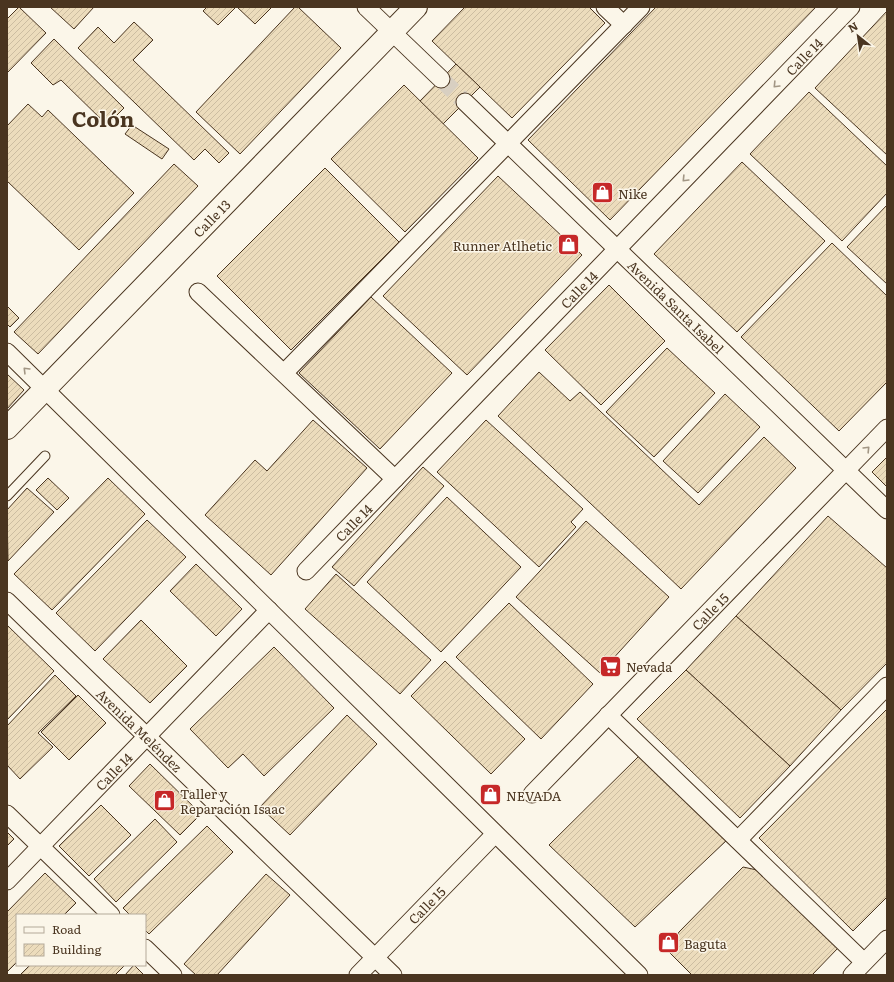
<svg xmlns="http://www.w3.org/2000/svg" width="894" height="982" viewBox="0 0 894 982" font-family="Literata,serif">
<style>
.building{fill:url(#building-hatch);stroke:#4a3520}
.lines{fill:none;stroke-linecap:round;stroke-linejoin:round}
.minor-tunnel{stroke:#d8cfc1;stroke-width:17;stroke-dasharray:17 8;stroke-linecap:butt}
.service-casing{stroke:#4a3520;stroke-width:11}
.minor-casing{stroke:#4a3520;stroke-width:19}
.secondary-casing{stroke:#4a3520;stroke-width:24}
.service{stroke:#fbf6e9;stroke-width:9}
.minor{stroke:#fbf6e9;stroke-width:17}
.secondary{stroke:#fbf6e9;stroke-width:22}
.oneway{stroke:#a29684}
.labels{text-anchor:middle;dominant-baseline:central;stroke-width:3;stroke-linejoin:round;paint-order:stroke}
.street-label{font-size:13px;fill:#4a3520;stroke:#fbf6e9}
.poi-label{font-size:13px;fill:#4a3520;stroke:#fbf6e9;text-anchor:start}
.town-label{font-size:21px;font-weight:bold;fill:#4a3520;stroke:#fbf6e9}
</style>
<defs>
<pattern id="building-hatch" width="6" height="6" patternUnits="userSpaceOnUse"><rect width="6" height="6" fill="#ecdcbc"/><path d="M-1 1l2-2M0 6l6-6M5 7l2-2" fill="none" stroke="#ccbda1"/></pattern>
</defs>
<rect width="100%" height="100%" fill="#fbf6e9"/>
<g class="building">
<path d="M19 7 46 33 7 73V19Z"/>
<path d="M50 7H94L74 29Z"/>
<path d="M207 7H236L218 25 203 11Z"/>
<path d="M237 7H272L255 24Z"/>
<path d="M295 7H298L341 48 240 154 196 112Z"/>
<path d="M465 7H589L605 23 512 118 432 41Z"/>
<path d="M656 7H816L610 220 528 140Z"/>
<path d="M887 11V155L815 88Z"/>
<path d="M134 22 153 40 133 60 229 153 219 163 205 149 194 160 78 48 98 27 114 43Z"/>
<path d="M54 39 124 108 107 125 61 80 53 85 31 63Z"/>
<path d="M456 64 480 87 443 124 420 101Z"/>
<path d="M404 85 478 158 405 232 331 159Z"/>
<path d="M809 92 887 166V193L842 241 750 154Z"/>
<path d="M28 104 42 117 48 110 134 193 79 250 7 181V126Z"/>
<path d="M132 125 169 149 162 159 125 134Z"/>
<path d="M742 162 825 241 737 332 654 254Z"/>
<path d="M174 164 198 186 38 354 14 332Z"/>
<path d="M325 168 399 242 291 350 217 276Z"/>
<path d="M498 176 582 255 467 375 383 296Z"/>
<path d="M887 205V284L847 247Z"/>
<path d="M832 243 887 296V382L839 431 741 337Z"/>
<path d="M609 285 665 341 601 405 545 350Z"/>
<path d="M371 297 452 373 380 449 299 373Z"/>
<path d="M7 306 19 318 10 327 7 324Z"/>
<path d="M667 348 715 393 654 457 606 412Z"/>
<path d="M539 372 570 401 580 392 699 505 764 437 796 468 681 589 498 416Z"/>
<path d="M7 374 24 390 7 409Z"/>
<path d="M725 394 760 427 698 493 663 461Z"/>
<path d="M313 420 367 468 271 575 205 515 255 460 267 471Z"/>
<path d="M486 420 583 509 571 522 576 527 539 567 437 472Z"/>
<path d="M887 457V487L872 472Z"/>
<path d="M423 467 444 486 354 586 332 567Z"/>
<path d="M48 478 69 498 57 510 36 490Z"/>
<path d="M108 478 145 514 52 610 14 574Z"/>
<path d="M27 488 54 512 8 561 7 510Z"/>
<path d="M447 497 521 567 441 652 367 582Z"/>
<path d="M828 516 887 568V663L841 710 736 616Z"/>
<path d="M147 520 186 557 95 651 56 613Z"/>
<path d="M586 521 669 597 600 673 516 597Z"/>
<path d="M196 564 242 609 216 636 170 591Z"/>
<path d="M336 574 431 660 400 694 305 609Z"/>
<path d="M509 603 593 684 541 739 456 657Z"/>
<path d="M736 616 841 710 790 766 686 670Z"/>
<path d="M141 620 187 666 150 703 103 659Z"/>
<path d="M7 625 54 671 8 719 7 718Z"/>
<path d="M274 647 334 708 264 776 243 754 228 768 190 729Z"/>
<path d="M445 661 525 739 491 774 411 696Z"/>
<path d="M686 670 790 766 740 818 637 719Z"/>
<path d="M55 675 76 696 38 733 53 747 20 779 7 765V726Z"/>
<path d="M78 695 106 723 69 760 41 732Z"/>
<path d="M887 709V897L853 931 759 838Z"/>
<path d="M347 715 377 744 290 835 260 807Z"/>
<path d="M639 756 727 840 635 927 549 845Z"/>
<path d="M150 764 201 814 180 835 129 786Z"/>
<path d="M101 805 131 835 89 876 59 846Z"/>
<path d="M155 819 177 842 116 902 94 879Z"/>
<path d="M207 826 233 852 149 934 145 930V915H130L123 908Z"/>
<path d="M7 832 14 839 7 846Z"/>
<path d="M743 867 757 870 838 948 812 975H692L667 950 679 932Z"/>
<path d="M45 873 76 903 64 915H17V962L7 972V912Z"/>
<path d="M266 874 290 895 217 975H196L184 964Z"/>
<path d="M30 965H125L115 975H20Z"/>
<path d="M134 965 144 975H125Z"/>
</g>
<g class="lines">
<path class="minor-tunnel" d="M441 79 465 102"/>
<defs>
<path id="service" d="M7 496 45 456"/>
<g id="minor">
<path d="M366 7 441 79"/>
<path d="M605 7 624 25"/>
<path id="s1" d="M465 102 887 510"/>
<path d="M198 292 395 479"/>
<path d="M7 352 639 975"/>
<path d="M284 373 641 7"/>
<path id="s2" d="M306 571 851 7"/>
<path id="s3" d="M7 601 393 975"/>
<path d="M608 715 864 962"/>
<path id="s4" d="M532 794 887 428"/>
<path d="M7 814 111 915"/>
<path d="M738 840 887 686"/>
<path id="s5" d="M7 881 269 610"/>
<path d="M145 948 173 975"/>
<path id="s6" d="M358 975 495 834"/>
<path d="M852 975 887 939"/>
</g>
<g id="secondary">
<path id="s7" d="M7 428 416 7"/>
</g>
</defs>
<use href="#service" class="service-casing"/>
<use href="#minor" class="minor-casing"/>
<use href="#secondary" class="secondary-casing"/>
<use href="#service" class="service"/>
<use href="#minor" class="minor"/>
<use href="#secondary" class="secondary"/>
</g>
<defs><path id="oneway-chevron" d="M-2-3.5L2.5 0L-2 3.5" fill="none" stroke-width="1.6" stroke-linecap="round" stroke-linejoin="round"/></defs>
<g class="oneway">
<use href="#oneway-chevron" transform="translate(776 85) rotate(134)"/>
<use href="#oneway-chevron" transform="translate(685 179) rotate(134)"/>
<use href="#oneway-chevron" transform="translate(26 370) rotate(-135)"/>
<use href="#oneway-chevron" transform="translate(867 449) rotate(-46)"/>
</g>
<defs>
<symbol id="shop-square" viewBox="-11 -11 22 22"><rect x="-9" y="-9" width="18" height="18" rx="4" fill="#c62828" stroke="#fbf6e9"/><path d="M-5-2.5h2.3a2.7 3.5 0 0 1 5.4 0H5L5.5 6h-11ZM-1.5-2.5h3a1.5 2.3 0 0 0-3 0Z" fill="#fff"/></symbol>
<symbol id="supermarket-square" viewBox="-11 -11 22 22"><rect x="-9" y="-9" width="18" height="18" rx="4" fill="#c62828" stroke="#fbf6e9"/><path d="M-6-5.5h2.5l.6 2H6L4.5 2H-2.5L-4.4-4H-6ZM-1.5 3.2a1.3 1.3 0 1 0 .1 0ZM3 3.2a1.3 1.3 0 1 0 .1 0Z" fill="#fff"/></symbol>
</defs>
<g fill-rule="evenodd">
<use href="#shop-square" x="590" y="180" width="25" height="25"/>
<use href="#shop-square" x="556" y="232" width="25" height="25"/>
<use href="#supermarket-square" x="598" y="654" width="25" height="25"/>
<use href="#shop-square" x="478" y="782" width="25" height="25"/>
<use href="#shop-square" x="152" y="788" width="25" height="25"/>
<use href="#shop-square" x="656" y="930" width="25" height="25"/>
</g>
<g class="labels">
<g class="street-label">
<text stroke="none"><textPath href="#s2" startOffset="716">Calle 14</textPath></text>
<text stroke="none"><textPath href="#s7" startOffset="293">Calle 13</textPath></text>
<text stroke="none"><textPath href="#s2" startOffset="392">Calle 14</textPath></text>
<text stroke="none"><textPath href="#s1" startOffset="294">Avenida Santa Isabel</textPath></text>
<text stroke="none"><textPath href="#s2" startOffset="68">Calle 14</textPath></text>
<text stroke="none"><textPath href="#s4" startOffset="255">Calle 15</textPath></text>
<text stroke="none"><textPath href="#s3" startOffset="185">Avenida Meléndez</textPath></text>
<text stroke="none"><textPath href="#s5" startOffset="153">Calle 14</textPath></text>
<text stroke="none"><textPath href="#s6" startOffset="98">Calle 15</textPath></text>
</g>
<g class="poi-label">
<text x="618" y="193">Nike</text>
<text x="552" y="245" text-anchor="end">Runner Atlhetic</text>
<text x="626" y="666">Nevada</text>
<text x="180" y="793">Taller y<tspan x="180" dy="15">Reparación Isaac</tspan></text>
<text x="506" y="795">NEVADA</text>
<text x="684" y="943">Baguta</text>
</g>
<g class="town-label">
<text x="103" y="117">Colón</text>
</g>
</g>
<rect width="894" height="982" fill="none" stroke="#4a3520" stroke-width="16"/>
<rect x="16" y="914" width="130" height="52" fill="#fbf6e9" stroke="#b4a999"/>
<rect x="24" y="927" width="20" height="6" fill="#fbf6e9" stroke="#b4a999"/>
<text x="52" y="934" font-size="12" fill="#4a3520">Road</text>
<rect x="24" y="944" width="20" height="12" fill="url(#building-hatch)" stroke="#b4a999"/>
<text x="52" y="954" font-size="12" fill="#4a3520">Building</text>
<g transform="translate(858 36) rotate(330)" stroke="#fbf6e9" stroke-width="3" paint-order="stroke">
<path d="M0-3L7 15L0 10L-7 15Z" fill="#4a3520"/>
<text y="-6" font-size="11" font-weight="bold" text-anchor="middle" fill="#4a3520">N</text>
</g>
</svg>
